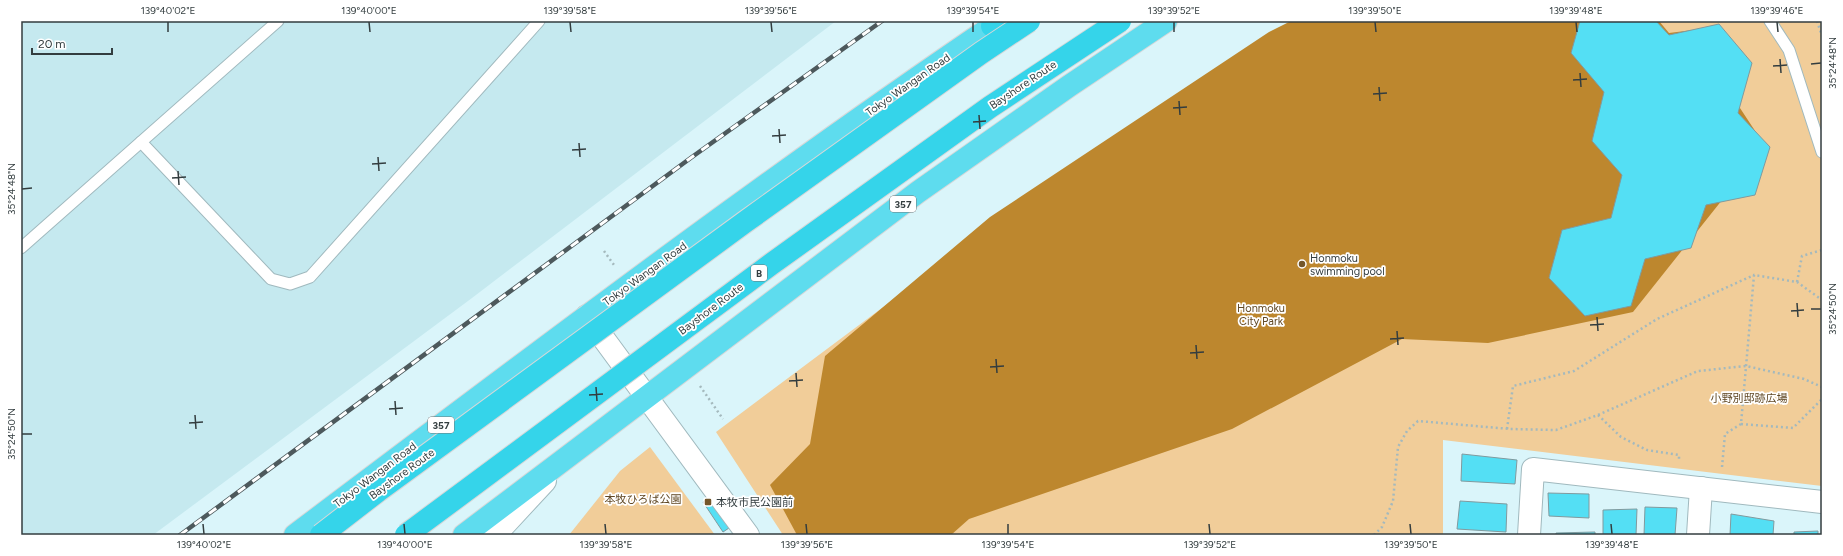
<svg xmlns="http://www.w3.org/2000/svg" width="1843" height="556" viewBox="0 0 1843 556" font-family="Figtree,'Noto Sans JP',sans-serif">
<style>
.built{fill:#c5e9ef}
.green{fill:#f1cd99}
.water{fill:#bd872e}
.building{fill:#54dff4;stroke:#819a9e}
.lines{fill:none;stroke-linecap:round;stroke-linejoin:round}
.service-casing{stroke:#a0b9be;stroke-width:13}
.minor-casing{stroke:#a0b9be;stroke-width:24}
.tertiary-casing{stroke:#a0b9be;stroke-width:24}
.trunk-casing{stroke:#d6d8d9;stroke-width:24}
.motorway-casing{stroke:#d6d8d9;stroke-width:24}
.path{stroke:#a4b9bd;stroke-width:2.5;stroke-dasharray:2 3;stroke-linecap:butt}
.service{stroke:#fff;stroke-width:11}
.minor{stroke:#fff;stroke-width:22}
.tertiary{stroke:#fff;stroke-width:22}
.trunk{stroke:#5edcee;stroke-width:22}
.motorway{stroke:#35d4ea;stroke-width:22}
.rail-casing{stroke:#4d595c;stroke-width:4.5}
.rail{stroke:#fff;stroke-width:3;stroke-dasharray:9;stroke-linecap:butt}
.motorway-bridge-casing{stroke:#d6d8d9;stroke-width:24;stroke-linecap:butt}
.motorway-bridge{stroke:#35d4ea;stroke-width:22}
.ticks{fill:none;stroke:#333d3f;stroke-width:1.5}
.poi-dot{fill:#73562a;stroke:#fff;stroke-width:1.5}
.labels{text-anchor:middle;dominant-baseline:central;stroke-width:3.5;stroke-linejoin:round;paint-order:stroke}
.shield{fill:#fff;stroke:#707779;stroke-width:1}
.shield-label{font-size:10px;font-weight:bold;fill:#333d3f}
.street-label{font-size:11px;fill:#333d3f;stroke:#fff}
.poi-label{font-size:11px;fill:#333d3f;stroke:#fff;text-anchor:start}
.park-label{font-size:11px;fill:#604824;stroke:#fff}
.neatline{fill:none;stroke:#333d3f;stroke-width:1.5}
.ticks-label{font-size:10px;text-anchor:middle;fill:#333d3f}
</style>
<rect width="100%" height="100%" fill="#daf5fa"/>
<path class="built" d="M21 21H836L472 298 153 535H21Z"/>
<g class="green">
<path d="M1312 21H1822V486L1443 440V535H783L716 432 1009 213Z"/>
<path d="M650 447 715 535H569L620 471Z"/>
</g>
<path class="water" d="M1291 21H1659L1669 33 1717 27 1738 105 1765 146 1633 312 1488 343 1402 339 1232 429 969 519 951 535H797L770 485 810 444 825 356 990 217 1269 32Z"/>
<g class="building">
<path d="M1580 21H1656L1669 35 1719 24 1752 63 1738 113 1770 147 1755 195 1706 205 1691 248 1645 259 1631 306 1585 316 1549 278 1562 230 1611 218 1622 175 1592 141 1604 92 1571 53Z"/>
<path d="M1462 454 1517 460 1515 484 1461 481Z"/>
<path d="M1548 493 1589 494V518L1549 516Z"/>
<path d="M709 499 729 528 723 532 703 502Z"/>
<path d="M1460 501 1507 504 1506 532 1457 529Z"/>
<path d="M1645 507 1677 508 1675 535H1644Z"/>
<path d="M1637 509 1636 535H1603V510Z"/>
<path d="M1731 514 1774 521 1773 535H1730Z"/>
<path d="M1818 531V535H1794V532Z"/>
<path d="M1595 532V535H1556V533Z"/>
</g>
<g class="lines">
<defs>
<g id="service">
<path d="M1770 21 1789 50 1822 152"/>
<path d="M141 142 271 279 290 284 310 277 539 21"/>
<path d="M21 248 278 21"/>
</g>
<g id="minor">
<path d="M1529 535 1533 469 1822 502"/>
<path d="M1698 535 1701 488"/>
</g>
<g id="tertiary">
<path d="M587 316 748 535"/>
<path d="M495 535 545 481"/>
</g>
<g id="trunk">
<path d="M295 535C528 360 759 184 1000 21"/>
<path d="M464 535 918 192 1069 86 1166 21"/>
</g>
<path id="motorway" d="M992 26 998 21"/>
</defs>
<use href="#service" class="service-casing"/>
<use href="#minor" class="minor-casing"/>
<use href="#tertiary" class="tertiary-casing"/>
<use href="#trunk" class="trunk-casing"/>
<use href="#motorway" class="motorway-casing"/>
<g class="path">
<path d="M1817 21 1822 36"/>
<path d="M604 251 614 265"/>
<path d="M1797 282 1802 256 1822 250"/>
<path d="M700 386 723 419"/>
<path d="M1598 415 1621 437 1647 450 1679 455V461"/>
<path d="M1741 424 1793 428 1822 399"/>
<path d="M1507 429 1513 386 1574 371 1657 319 1754 275"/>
<path d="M1722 467 1725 434 1741 424 1754 275 1797 282 1822 300"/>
<path d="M1374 535 1382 527 1393 501 1398 447 1407 431 1418 421 1510 429 1556 430 1598 415 1698 371 1746 366 1804 379 1822 387"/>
</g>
<use href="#service" class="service"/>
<use href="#minor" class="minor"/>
<use href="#tertiary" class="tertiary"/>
<use href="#trunk" class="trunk"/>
<use href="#motorway" class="motorway"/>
<defs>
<path id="rail" d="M180 535 692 157 882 21"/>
</defs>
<use href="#rail" class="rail-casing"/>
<use href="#rail" class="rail"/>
<defs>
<g id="motorway-bridge">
<path d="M321 535 378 491 745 222 981 53 1029 21"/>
<path d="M406 535 770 265 990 107 1120 21"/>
</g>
</defs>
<use href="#motorway-bridge" class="motorway-bridge-casing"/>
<use href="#motorway-bridge" class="motorway-bridge"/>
</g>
<path class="ticks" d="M168 22V32M369 22 370 32M570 22 571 32M771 22 772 32M973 22V32M1174 22V32M1375 22 1376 32M1576 22 1577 32M1777 22 1778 32M1780 59 1781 73M1811 64 1821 63M1773 66 1787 65M1580 73 1581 87M1573 80 1587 79M1379 87 1380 101M1373 94 1387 93M1179 101 1180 115M1173 108 1187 107M979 115 980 129M973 122 986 121M779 129 780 143M772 136 786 135M579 143 580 157M572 150 586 149M378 157 379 171M372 164 386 163M178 171 179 185M172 178 186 177M22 189 32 188M1797 303 1798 317M1811 309H1821M1791 311 1804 310M1597 317 1598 331M1590 325 1604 324M1397 331 1398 345M1390 339 1404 338M1196 345 1197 359M1190 353 1204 352M996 359 997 373M990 367 1004 366M796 373 797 387M789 381 803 380M596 387 597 401M589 395 603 394M395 401 396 415M389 409 403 408M195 415 196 429M189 423 203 422M22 434H32M203 524 204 534M404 524 405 534M605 524 606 534M806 524 807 534M1008 524V534M1209 524 1210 534M1410 524 1411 534M1611 524 1612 534"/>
<g class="poi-dot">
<circle cx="1302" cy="264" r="4"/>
<rect x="704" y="498" width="8" height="8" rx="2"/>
</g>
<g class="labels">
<g class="shield">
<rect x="890" y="196" width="26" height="16" rx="3"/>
<rect x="751" y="265" width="16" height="16" rx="3"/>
<rect x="428" y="417" width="26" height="16" rx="3"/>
</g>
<g class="shield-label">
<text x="903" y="204">357</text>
<text x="759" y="273">B</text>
<text x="441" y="425">357</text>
</g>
<g class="street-label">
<text transform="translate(908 85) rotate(-35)">Tokyo Wangan Road</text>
<text transform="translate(1023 85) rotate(-34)">Bayshore Route</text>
<text transform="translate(645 274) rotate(-36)">Tokyo Wangan Road</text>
<text transform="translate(711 309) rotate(-37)">Bayshore Route</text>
<text transform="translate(402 474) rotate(-36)">Bayshore Route</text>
<text transform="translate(375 475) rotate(-37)">Tokyo Wangan Road</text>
</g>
<g class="poi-label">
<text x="1310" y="258">Honmoku<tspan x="1310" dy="13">swimming pool</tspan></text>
<text x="716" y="502">本牧市民公園前</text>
</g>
<g class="park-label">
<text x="1261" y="308">Honmoku<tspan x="1261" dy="13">City Park</tspan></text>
<text x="1749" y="398">小野別邸跡広場</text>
<text x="643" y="499">本牧ひろば公園</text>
</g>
</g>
<rect width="1843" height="556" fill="none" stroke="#ffffff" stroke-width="44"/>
<path d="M32 48v6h80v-6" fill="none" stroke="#333d3f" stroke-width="2"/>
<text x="38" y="48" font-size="12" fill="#333d3f" stroke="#ffffff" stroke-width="3" paint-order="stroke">20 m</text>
<rect x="22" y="22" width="1799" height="512" class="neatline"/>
<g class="ticks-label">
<text x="168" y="14">139°40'02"E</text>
<text x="369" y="14">139°40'00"E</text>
<text x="570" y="14">139°39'58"E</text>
<text x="771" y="14">139°39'56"E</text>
<text x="973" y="14">139°39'54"E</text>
<text x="1174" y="14">139°39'52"E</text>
<text x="1375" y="14">139°39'50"E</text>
<text x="1576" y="14">139°39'48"E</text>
<text x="1777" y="14">139°39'46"E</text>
<text transform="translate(1832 63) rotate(-90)" y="4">35°24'48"N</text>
<text transform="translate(11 189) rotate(-90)" y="4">35°24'48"N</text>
<text transform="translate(1832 309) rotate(-90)" y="4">35°24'50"N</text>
<text transform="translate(11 434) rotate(-90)" y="4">35°24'50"N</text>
<text x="204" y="548">139°40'02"E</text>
<text x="405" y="548">139°40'00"E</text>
<text x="606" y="548">139°39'58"E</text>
<text x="807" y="548">139°39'56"E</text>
<text x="1008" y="548">139°39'54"E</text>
<text x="1210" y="548">139°39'52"E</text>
<text x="1411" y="548">139°39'50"E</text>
<text x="1612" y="548">139°39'48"E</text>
</g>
</svg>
